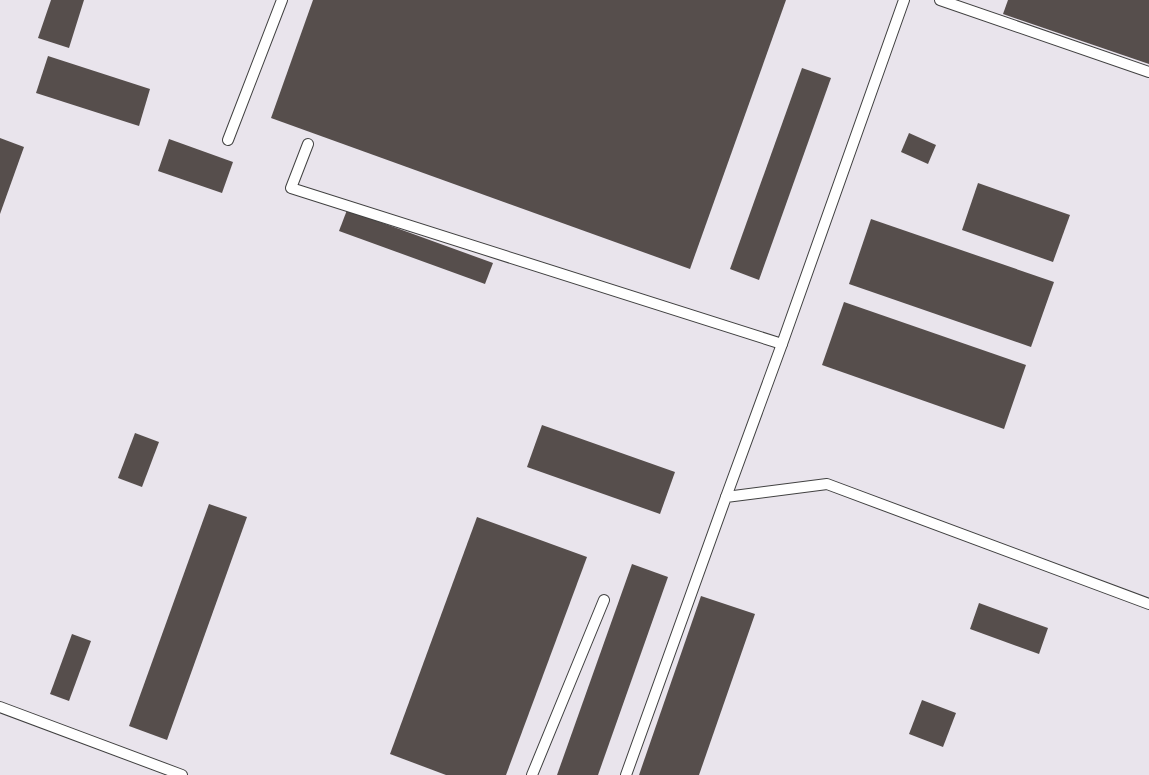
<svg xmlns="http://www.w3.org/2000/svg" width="1149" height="775" viewBox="0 0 1149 775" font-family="'PT Serif',serif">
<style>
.industrial{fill:#e9e4ec}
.building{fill:#564e4c}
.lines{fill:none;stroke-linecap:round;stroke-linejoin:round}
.service-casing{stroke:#414141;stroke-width:12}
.service{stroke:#fff;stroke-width:10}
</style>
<rect width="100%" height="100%" fill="#fdf9f1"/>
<rect class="industrial" x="0" y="0" width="1149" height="775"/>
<g class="building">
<path d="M51 0H84L69 48 38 38Z"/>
<path d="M313 0H786L690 269 271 118Z"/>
<path d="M1008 0H1149V64L1003 14Z"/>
<path d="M48 56 150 89 139 126 36 93Z"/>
<path d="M802 68 831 78 759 280 730 269Z"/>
<path d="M909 133 936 145 928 164 901 152Z"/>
<path d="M0 138 24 147 0 214Z"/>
<path d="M169 139 233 162 222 193 158 171Z"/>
<path d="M978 183 1070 215 1053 262 962 230Z"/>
<path d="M347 210 493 263 485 284 339 231Z"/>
<path d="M871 219 1054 282 1031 347 849 284Z"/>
<path d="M844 302 1026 365 1004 429 822 365Z"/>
<path d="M542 425 675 472 660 514 527 467Z"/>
<path d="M135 433 159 442 142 487 118 478Z"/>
<path d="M209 504 247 517 167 740 129 726Z"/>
<path d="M477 517 587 557 506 775H446L390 754Z"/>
<path d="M632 564 668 577 598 775H557Z"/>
<path d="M701 596 755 614 699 775H639Z"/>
<path d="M979 603 1048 628 1039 654 970 629Z"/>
<path d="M72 634 91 641 69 701 50 694Z"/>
<path d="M922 700 956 713 943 747 909 734Z"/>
</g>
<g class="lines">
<defs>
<g id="service">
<path d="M940 0 1149 72"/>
<path d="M228 140 282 0"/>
<path d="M308 144 291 188 782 344"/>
<path d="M726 497 782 344 904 0"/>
<path d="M0 707 182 775"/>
<path d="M532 775 604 600"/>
<path d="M626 775 726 497 827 484 1149 604"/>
</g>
</defs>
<use href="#service" class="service-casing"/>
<use href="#service" class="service"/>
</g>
</svg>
